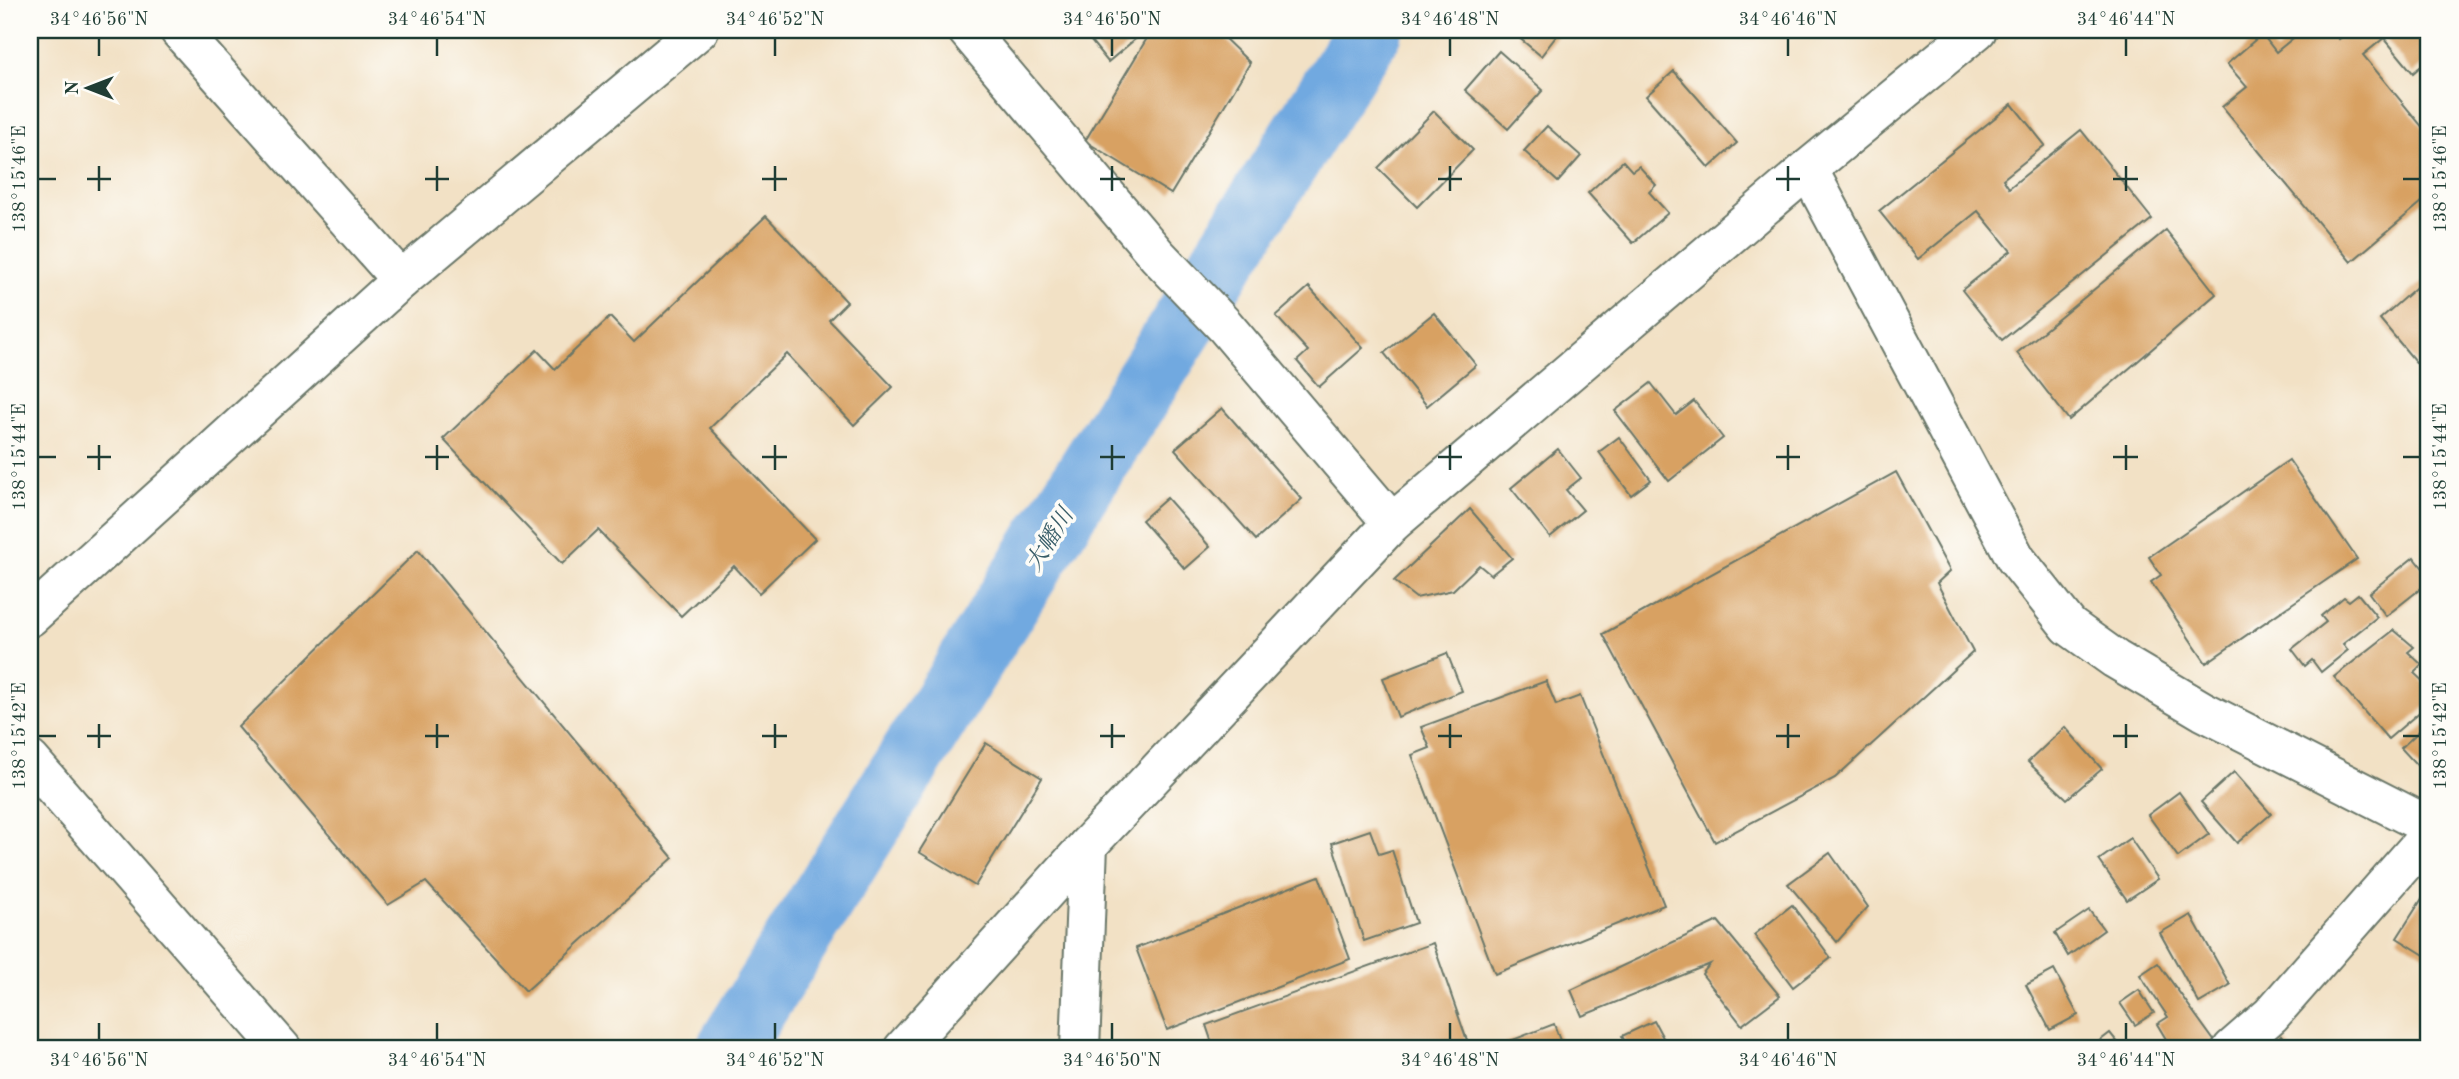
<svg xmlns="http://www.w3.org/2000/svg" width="2459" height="1079" viewBox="0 0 2459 1079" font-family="'Old Standard TT','Noto Serif JP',serif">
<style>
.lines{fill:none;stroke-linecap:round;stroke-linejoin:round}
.river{stroke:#71a9e0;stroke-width:66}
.building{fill:#d8a162}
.minor-casing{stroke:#697667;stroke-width:42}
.tertiary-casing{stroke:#697667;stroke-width:42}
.minor{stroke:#fff;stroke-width:38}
.tertiary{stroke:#fff;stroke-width:38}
.ticks{fill:none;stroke:#1f3d34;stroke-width:2.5}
.labels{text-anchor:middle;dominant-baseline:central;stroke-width:7;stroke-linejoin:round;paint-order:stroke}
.water-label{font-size:23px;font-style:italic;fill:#385d68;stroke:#fdfcf7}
.neatline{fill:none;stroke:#1f3d34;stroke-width:2.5}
.ticks-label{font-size:18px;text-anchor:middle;fill:#1f3d34}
</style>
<rect width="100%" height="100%" fill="#fdfcf7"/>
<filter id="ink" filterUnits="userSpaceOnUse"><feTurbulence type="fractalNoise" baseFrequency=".0143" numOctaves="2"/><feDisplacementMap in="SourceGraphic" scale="14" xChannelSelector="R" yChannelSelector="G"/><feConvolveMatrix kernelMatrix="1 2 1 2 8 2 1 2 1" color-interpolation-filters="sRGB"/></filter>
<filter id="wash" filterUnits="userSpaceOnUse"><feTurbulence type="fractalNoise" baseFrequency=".00686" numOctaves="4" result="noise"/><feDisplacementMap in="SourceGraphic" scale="28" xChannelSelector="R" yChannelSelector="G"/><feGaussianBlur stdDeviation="1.57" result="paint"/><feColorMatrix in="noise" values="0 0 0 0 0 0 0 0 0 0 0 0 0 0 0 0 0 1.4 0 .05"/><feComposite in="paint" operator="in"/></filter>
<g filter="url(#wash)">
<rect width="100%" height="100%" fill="#f2e1c5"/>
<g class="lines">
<path class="river" d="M729 1049 1057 523 1370 30"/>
</g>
<g id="blocks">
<g class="building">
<path d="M1082 30H1146L1108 62Z"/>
<path d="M1152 30H1216L1250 63 1171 194 1085 141Z"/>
<path d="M1522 30H1561L1541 56 1517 36Z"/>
<path d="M2303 30H2331L2339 39 2350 30H2429V59L2413 73 2384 38 2363 55 2429 135V196L2351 262 2222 107 2247 87 2227 64 2262 34 2276 52Z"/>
<path d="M1499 51 1543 90 1508 129 1465 90Z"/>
<path d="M1674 71 1737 143 1709 168 1646 96Z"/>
<path d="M2012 104 2045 145 2003 179 2009 188 2081 130 2152 219 2002 340 1962 290 2011 251 1978 211 1918 259 1879 211Z"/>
<path d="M1434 111 1473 150 1417 207 1378 168Z"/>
<path d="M1547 126 1581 156 1558 182 1524 151Z"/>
<path d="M1623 161 1632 171 1639 166 1656 185 1649 192 1668 213 1633 243 1588 193Z"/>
<path d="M766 216 847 302 829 320 893 387 854 425 787 354 710 428 815 539 759 593 734 566 681 616 598 530 562 564 443 439 537 350 555 369 610 317 634 342Z"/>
<path d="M2166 230 2216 294 2069 420 2017 353Z"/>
<path d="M2429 276V378L2380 319Z"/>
<path d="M1309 287 1363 348 1319 387 1297 361 1308 351 1276 316Z"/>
<path d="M1434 313 1476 365 1427 406 1384 353Z"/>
<path d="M1651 383 1676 415 1694 401 1723 438 1669 481 1615 411Z"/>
<path d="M1222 408 1302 499 1256 540 1175 449Z"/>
<path d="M1619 437 1651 480 1631 495 1599 452Z"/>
<path d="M1558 449 1581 478 1566 490 1583 510 1550 537 1511 488Z"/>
<path d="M2289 460 2357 559 2206 663 2151 582 2161 575 2149 557Z"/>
<path d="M1896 472 1950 571 1937 583 1973 652 1835 778 1715 842 1603 634Z"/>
<path d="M1167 498 1210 547 1185 569 1142 520Z"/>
<path d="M1470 509 1512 558 1491 575 1479 565 1453 590 1416 598 1394 581Z"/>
<path d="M418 550 673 858 526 991 426 882 388 905 238 727Z"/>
<path d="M2414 557 2429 576V582L2386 616 2369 593Z"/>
<path d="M2358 594 2377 617 2343 644 2348 650 2321 672 2312 660 2305 666 2292 649 2326 622 2321 616 2344 597 2349 601Z"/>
<path d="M2394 630 2414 647 2408 652 2422 665 2414 673 2429 687V704L2388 739 2334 677Z"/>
<path d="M1447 653 1462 691 1398 717 1383 678Z"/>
<path d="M1546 681 1556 705 1580 696 1664 905 1495 974 1412 755 1430 748 1421 727Z"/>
<path d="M2429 722V772L2426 775 2401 748Z"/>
<path d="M2065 727 2102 769 2067 799 2028 762Z"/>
<path d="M986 743 1042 778 975 886 919 852Z"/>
<path d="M2234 772 2271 814 2237 843 2201 802Z"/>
<path d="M2179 792 2209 834 2178 857 2148 815Z"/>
<path d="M1370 830 1379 854 1392 850 1416 923 1364 941 1332 843Z"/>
<path d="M2130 838 2158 879 2127 900 2099 860Z"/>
<path d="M1830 853 1868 907 1837 942 1788 884Z"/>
<path d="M1319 876 1350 959 1167 1030 1136 948Z"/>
<path d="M2423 897 2429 901V958L2397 938Z"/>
<path d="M1792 905 1831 958 1793 987 1754 935Z"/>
<path d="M2089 910 2104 930 2068 956 2055 933Z"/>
<path d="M2191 915 2230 985 2199 1003 2160 933Z"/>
<path d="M1718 921 1780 996 1742 1025 1702 974 1710 964 1582 1016 1571 990Z"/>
<path d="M1433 943 1470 1049H1196L1212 1043 1206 1025Z"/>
<path d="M2158 963 2220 1049H2172L2157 1024 2168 1017 2140 975Z"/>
<path d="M2054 970 2078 1015 2050 1030 2026 985Z"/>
<path d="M2139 990 2154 1013 2135 1025 2120 1003Z"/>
<path d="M1654 1021 1669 1049H1645L1643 1047 1628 1049 1622 1036Z"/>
<path d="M1554 1024 1563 1049H1507L1505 1043Z"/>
<path d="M2110 1033 2123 1049H2089Z"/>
<path d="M2281 1036 2292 1049H2272Z"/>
<path d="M1606 1041 1611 1049H1587Z"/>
</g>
</g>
</g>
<g filter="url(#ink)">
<use href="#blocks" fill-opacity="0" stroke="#697667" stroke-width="2"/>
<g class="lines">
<defs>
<g id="minor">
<path d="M179 30 401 280"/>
<path d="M967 30 1157 255 1225 326 1392 523"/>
<path d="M1808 169 2016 559 2069 626 2115 659 2203 711 2429 826"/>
<path d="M30 617 401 280 699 30"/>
<path d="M30 760 282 1049"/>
<path d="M1080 1049 1088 845"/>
<path d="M2232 1049 2271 1015 2429 835"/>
</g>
<path id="tertiary" d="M903 1049 1088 845 1392 523 1808 169 1977 30"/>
</defs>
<use href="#minor" class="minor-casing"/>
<use href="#tertiary" class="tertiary-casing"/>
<use href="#minor" class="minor"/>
<use href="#tertiary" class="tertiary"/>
</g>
</g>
<path class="ticks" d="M99 38V56M437 38V56M775 38V56M1112 38V56M1450 38V56M1788 38V56M2126 38V56M99 166V191M437 166V191M775 166V191M1112 166V191M1450 166V191M1788 166V191M2126 166V191M38 179H56M87 179H111M425 179H449M762 179H787M1100 179H1125M1438 179H1462M1776 179H1800M2113 179H2138M2403 179H2420M99 445V470M437 445V470M775 445V470M1112 445V470M1450 445V470M1788 445V470M2126 445V470M38 457H56M87 457H111M425 457H449M762 457H787M1100 457H1125M1438 457H1462M1776 457H1800M2113 457H2138M2403 457H2420M99 724V748M437 724V748M775 724V748M1112 724V748M1450 724V748M1788 724V748M2126 724V748M38 736H56M87 736H111M425 736H449M762 736H787M1100 736H1125M1438 736H1462M1776 736H1800M2113 736H2138M2403 736H2420M99 1023V1040M437 1023V1040M775 1023V1040M1112 1023V1040M1450 1023V1040M1788 1023V1040M2126 1023V1040"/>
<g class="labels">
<g class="water-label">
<text transform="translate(1050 540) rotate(-58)">大幡川</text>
</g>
</g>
<rect width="2459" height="1079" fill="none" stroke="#fdfcf7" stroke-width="77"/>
<g transform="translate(88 88) rotate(270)" stroke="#fdfcf7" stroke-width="5" paint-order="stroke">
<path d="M0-5L12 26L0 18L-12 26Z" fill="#1f3d34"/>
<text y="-10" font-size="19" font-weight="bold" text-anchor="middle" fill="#1f3d34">N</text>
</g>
<rect x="38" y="38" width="2382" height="1002" class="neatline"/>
<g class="ticks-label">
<text x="99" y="25">34°46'56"N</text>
<text x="437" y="25">34°46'54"N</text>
<text x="775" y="25">34°46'52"N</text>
<text x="1112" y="25">34°46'50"N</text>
<text x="1450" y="25">34°46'48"N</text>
<text x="1788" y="25">34°46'46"N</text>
<text x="2126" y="25">34°46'44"N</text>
<text transform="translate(2440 179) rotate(-90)" y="6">138°15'46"E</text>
<text transform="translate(19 179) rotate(-90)" y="6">138°15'46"E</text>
<text transform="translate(2440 457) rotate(-90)" y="6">138°15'44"E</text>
<text transform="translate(19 457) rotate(-90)" y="6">138°15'44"E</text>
<text transform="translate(2440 736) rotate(-90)" y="6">138°15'42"E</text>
<text transform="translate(19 736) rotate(-90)" y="6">138°15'42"E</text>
<text x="99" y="1066">34°46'56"N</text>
<text x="437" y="1066">34°46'54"N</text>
<text x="775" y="1066">34°46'52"N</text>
<text x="1112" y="1066">34°46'50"N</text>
<text x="1450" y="1066">34°46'48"N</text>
<text x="1788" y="1066">34°46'46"N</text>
<text x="2126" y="1066">34°46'44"N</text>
</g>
</svg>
